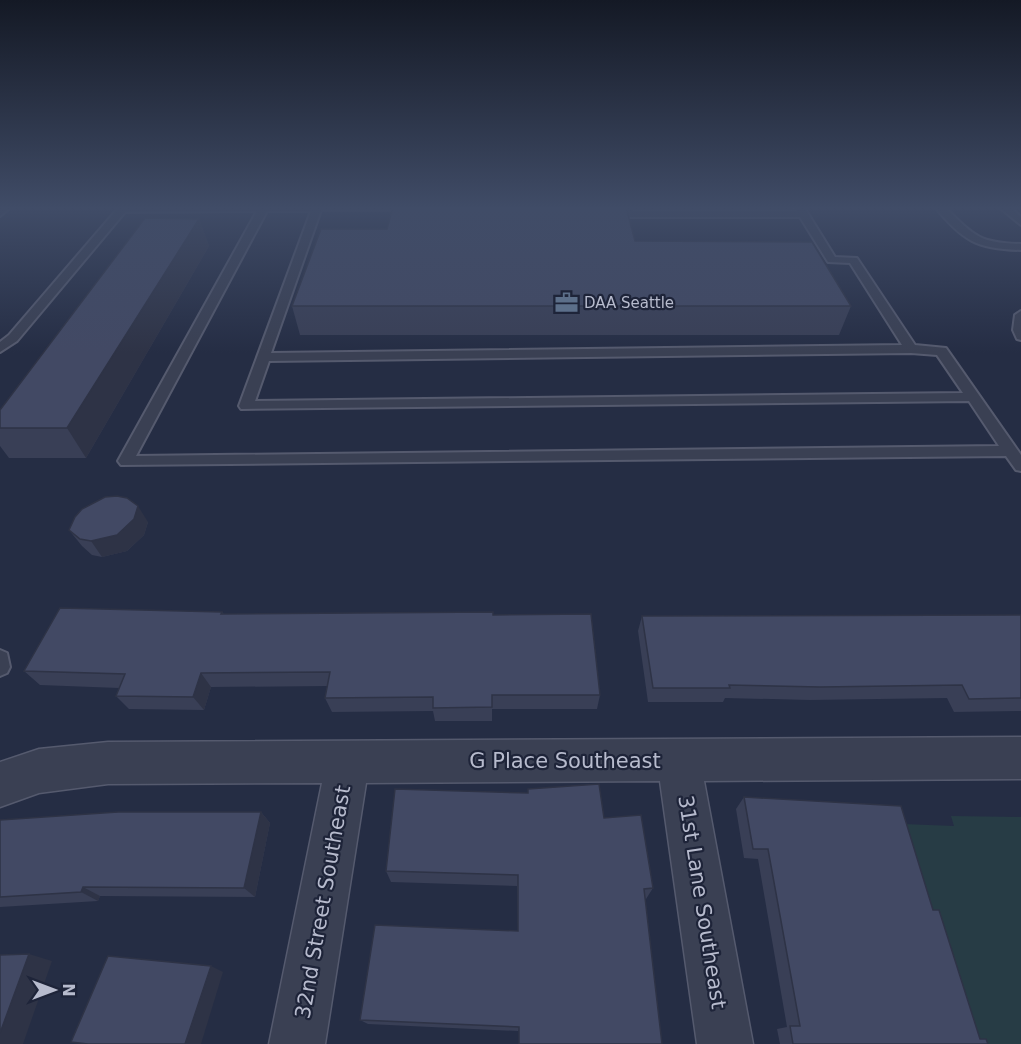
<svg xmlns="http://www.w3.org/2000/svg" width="1021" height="1044" viewBox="0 0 1021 1044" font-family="'DejaVu Sans',sans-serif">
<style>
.green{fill:#273c45}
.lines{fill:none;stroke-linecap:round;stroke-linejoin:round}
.lane-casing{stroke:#555a6e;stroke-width:4}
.street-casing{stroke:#555a6e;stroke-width:3}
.lane{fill:#3a4053;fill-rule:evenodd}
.street{fill:#3a4053;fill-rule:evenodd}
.wall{fill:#393f56}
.shaded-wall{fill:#2e3346}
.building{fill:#424964;stroke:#2e3346;stroke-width:1.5}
.labels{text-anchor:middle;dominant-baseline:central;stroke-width:4.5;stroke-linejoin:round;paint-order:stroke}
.far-poi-label{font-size:15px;fill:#b7bbcd;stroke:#1e2439;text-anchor:start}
.near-street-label{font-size:21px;fill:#b7bbcd;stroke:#1e2439}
</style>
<rect width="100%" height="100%" fill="#252d44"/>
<path class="green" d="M951 816 1021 817V1044H976L903 824 954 826Z"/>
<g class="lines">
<defs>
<g id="lane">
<path d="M0 207H11L0 216Z"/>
<path d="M119 207H420L415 210H321L271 353 902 345 850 263 828 262 800 217H629L625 216 623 210H605L600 207H632L633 211H797L794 207H804L835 257 857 258 915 345 946 348 1021 455V471L1016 470 1006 456 121 465 118 461 257 211 125 212 17 341 0 352V342L9 335ZM267 211H311L239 406 241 409 969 401 999 446 136 456ZM911 353 937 355 963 393 255 401 269 361Z"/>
<path d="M935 207H945C974 236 979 243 1021 244V250C977 249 963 241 935 207Z"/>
<path d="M999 207H1010L1021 217V225Z"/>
<path d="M1021 311V340L1017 339 1013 330 1015 315Z"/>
<path d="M0 650 7 653 10 667 7 673 0 676Z"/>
</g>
<path id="street" d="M1021 737V779L704 781 753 1044H697L660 781 366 783 325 1044H269L322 783 108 784 39 793 0 807V762L39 749 108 742Z"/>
</defs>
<use href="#lane" class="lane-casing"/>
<use href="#street" class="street-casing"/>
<use href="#lane" class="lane"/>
<use href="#street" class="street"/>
</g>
<g class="wall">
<path d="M199 219 209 246 86 458H9L0 446V410Z"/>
<path d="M635 241 851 306 839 335H300L292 306Z"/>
<path d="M148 522 144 535 127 551 102 557 92 555 82 546 69 530Z"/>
<path d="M222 612 224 614 493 615 600 695 597 709H492V721H435L433 711 332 712 325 698 328 686 211 687 204 710 129 709 116 696 119 688 40 685 24 671Z"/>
<path d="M1021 615V711L954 712 947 698 810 700 725 698 723 702H648L638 631 642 616Z"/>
<path d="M528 789 604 818 653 888 646 899H645L518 1031 368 1024 360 1020 518 931 517 886 391 882 386 871 528 793Z"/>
<path d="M744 797 933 910 980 1039 988 1044H780L777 1029 787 1027 758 859 744 858 736 809Z"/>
<path d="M261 812 270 823 255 897 100 896 98 901 0 907V820Z"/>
</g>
<g class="shaded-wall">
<path d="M199 219 209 246 86 458 67 428Z"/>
<path d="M138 506 148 522 144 535 127 551 102 557 91 541Z"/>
<path d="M201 673 211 687 204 710 193 697Z"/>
<path d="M261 812 270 823 255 897 244 888Z"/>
<path d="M83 887 100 896 98 901 81 892Z"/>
<path d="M29 954 52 961 23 1044H0V1033Z"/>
<path d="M211 966 223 972 201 1044H185Z"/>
</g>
<g class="building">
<path d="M393 207H626L635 241 812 242 851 306H292L321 229H387Z"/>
<path d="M145 218 199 219 67 428H0V410Z"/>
<path d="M117 496 127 498 138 506 134 519 117 535 91 541 80 539 69 530 75 517 82 509 105 497Z"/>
<path d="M60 608 222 612 221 614 493 612V615L591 614 600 695H492V707L433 708V697L325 698 330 672 201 673 193 697 116 696 125 674 24 671Z"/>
<path d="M1021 615V698L969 699 962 685 820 687 729 685 730 688H653L642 616Z"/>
<path d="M599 784 604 818 641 815 653 888 644 889 662 1044H519V1027L360 1020 375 925 518 931V875L386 871 395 789 528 793V789Z"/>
<path d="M744 797 901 806 933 910H939L980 1039H986L988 1044H793L790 1026H800L768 849H753Z"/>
<path d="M118 812H261L244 888 83 887 81 892 0 897V820Z"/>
<path d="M29 954 0 1033V955Z"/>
<path d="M108 956 211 966 185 1044H88L71 1042Z"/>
</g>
<linearGradient id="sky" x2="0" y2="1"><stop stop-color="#141925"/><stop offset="0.59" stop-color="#404c67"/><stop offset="1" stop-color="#404c67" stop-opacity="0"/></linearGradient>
<rect width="1021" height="353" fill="url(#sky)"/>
<defs>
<symbol id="office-bare" viewBox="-9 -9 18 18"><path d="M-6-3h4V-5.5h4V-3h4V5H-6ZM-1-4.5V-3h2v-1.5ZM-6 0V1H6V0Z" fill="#5c6f8a" stroke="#1e2439" stroke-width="2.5" paint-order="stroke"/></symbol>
</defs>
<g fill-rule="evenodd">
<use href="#office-bare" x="550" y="286" width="33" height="33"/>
</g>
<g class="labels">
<g class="far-poi-label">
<text x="584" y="303">DAA Seattle</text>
</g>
<g class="near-street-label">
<text x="565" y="761">G Place Southeast</text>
<text transform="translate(323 902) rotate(-80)">32nd Street Southeast</text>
<text transform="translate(702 902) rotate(81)">31st Lane Southeast</text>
</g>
</g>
<g transform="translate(54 990) rotate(90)" stroke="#1e2439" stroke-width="4.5" paint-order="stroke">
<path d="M0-4.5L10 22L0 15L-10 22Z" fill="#b7bbcd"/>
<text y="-9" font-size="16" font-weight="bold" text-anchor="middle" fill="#b7bbcd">N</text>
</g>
</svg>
